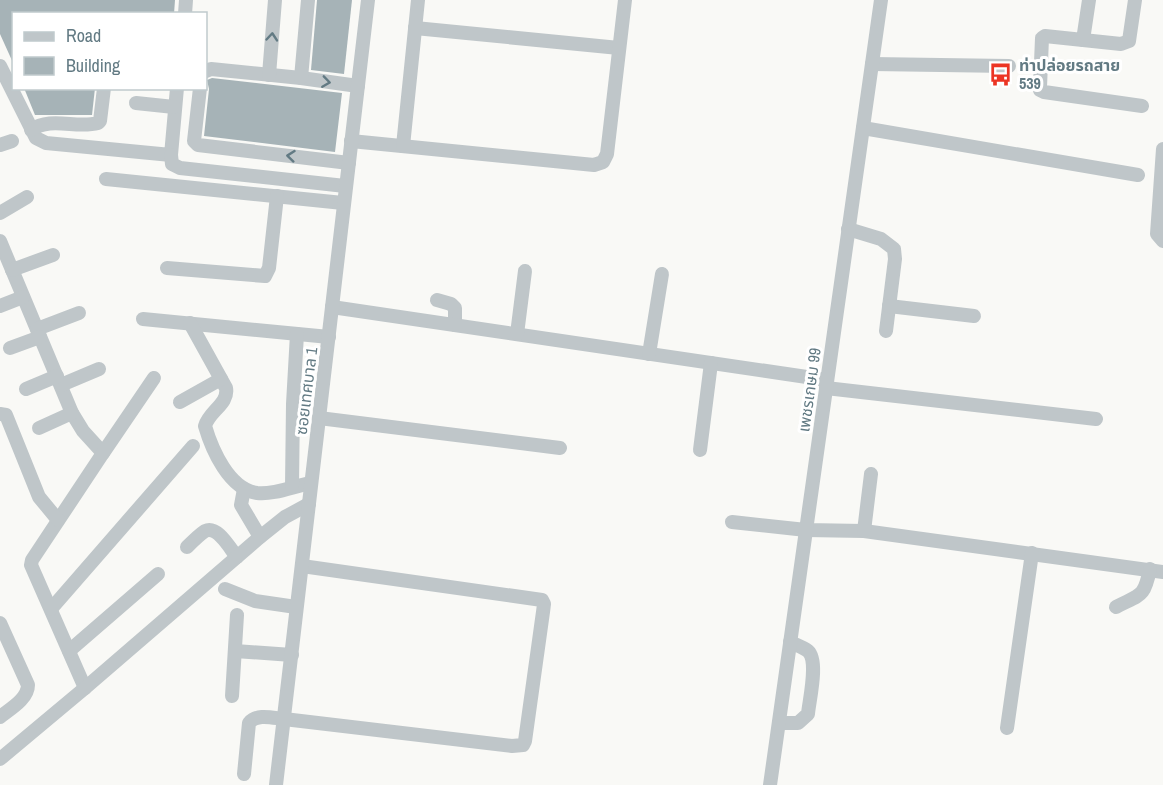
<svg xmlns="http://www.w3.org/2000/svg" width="1163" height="785" viewBox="0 0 1163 785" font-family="'Archivo Narrow','Noto Sans Thai',sans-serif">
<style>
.building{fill:#a6b3b7}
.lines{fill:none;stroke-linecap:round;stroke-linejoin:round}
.minor{stroke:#bfc6c9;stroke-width:14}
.oneway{stroke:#627a83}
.labels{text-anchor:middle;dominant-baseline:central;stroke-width:6;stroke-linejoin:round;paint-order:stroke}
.poi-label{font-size:16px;font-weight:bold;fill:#627a83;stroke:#fff;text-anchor:start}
.street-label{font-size:16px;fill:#627a83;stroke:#fff}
</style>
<rect width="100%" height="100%" fill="#f9f9f6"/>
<g class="building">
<path d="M0 0H175L174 14H14V65L0 34Z"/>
<path d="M317 0H352L344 74 311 70Z"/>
<path d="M212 78 342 93 335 152 204 136 209 89 207 80Z"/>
<path d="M24 88H95L92 115H35Z"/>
</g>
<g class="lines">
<g class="minor">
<path d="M1135 0 1129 41 1121 44 1045 36 1042 38 1040 87V90L1044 92 1142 106"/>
<path d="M185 14 186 0"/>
<path d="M415 28 619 48"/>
<path d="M1083 40 1089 0"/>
<path d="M872 64 1009 66"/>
<path d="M0 66 36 138 46 143 171 155 177 88"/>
<path d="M206 71 211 69 301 78 358 86"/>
<path d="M269 75 275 0"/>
<path d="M301 78 308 0"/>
<path d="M200 88 194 141 198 145 349 163"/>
<path d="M136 103 174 107"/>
<path d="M863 128 1138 175"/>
<path d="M31 130C51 116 76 129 98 123L100 121 104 88"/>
<path d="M351 141 594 165 603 162 607 154 625 0"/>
<path d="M0 145 12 141"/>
<path d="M403 146 418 0"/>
<path d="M1163 149 1157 234 1163 241"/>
<path d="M171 155 172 164 180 168 345 186"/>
<path d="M106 179 343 203"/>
<path d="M0 213 27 197"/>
<path d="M848 229 881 239 894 249 895 259 886 331"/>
<path d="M0 241 72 413 83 431 103 453 32 560 31 565 85 688"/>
<path d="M167 268 265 276 269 268 277 196"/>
<path d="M12 270 53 255"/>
<path d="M437 300 451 304 455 308V325"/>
<path d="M0 306 23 297"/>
<path d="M889 306 974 316"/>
<path d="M332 307 827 380"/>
<path d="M143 319 329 337"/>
<path d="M190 323 226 388C229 404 209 411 205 426 212 450 229 489 257 493 274 495 294 486 311 483"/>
<path d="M37 329 79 313"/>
<path d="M517 334 525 271"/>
<path d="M10 348 40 337"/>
<path d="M649 354 662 274"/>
<path d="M61 385 99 369"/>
<path d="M826 388 1096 419"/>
<path d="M26 389 57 376"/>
<path d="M180 402 221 379"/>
<path d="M0 414 6 415 39 497 58 520"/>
<path d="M319 418 560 448"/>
<path d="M39 428 72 413"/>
<path d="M700 450 711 363"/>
<path d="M103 453 154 378"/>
<path d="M292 486 293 404 297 334"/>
<path d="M244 489 241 505 260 537"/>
<path d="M732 522 806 530 864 531 1163 572"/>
<path d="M864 531 871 474"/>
<path d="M187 547C192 542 199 535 205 531 218 525 230 549 237 557"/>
<path d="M225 589 255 601 296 607"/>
<path d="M1116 607C1141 594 1144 598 1150 569"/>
<path d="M51 609 193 446"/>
<path d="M0 623 28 685C28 699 10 709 0 717"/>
<path d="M69 651 158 574"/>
<path d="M235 651 292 655"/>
<path d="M232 696 237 615"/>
<path d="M779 723H798L808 714C809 701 819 661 808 651 803 647 796 645 790 642"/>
<path d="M1007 728 1032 553"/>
<path d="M0 759 85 688 260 537 285 517 309 504"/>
<path d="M244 774 249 723C257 713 273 718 284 719L512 746 523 745 525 741 543 612 544 604 542 600 302 566"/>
<path d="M276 785 368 0"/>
<path d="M770 785 881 0"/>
</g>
</g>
<defs><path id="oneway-chevron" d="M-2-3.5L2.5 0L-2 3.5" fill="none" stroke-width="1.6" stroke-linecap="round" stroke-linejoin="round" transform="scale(1.5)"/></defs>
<g class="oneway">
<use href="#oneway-chevron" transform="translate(272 37) rotate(-85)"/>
<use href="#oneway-chevron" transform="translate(326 82) rotate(8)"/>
<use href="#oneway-chevron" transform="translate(291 156) rotate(-174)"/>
</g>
<defs>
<symbol id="bus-bare" viewBox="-9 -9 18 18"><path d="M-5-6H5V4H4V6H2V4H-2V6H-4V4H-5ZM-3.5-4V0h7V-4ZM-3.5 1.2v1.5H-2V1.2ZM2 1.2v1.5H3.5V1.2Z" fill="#ec3524" stroke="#fff" stroke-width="2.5" paint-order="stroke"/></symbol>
</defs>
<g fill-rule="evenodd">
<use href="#bus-bare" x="984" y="58" width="33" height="33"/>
</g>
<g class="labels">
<g class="poi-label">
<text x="1019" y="65">ท่าปล่อยรถสาย<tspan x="1019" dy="18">539</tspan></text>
</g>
<g class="street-label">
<text transform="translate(809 390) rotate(-82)">เพชรเกษม 99</text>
<text transform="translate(306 391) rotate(-83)">ซอยเทศบาล 1</text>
</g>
</g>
<rect x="12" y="12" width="195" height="78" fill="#ffffff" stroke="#c0cacd" stroke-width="1.5"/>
<rect x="24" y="32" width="30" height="9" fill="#bfc6c9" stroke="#c0cacd" stroke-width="1.5"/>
<text x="66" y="42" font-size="18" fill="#627a83">Road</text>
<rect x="24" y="57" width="30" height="18" fill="#a6b3b7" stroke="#c0cacd" stroke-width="1.5"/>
<text x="66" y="72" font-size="18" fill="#627a83">Building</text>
</svg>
